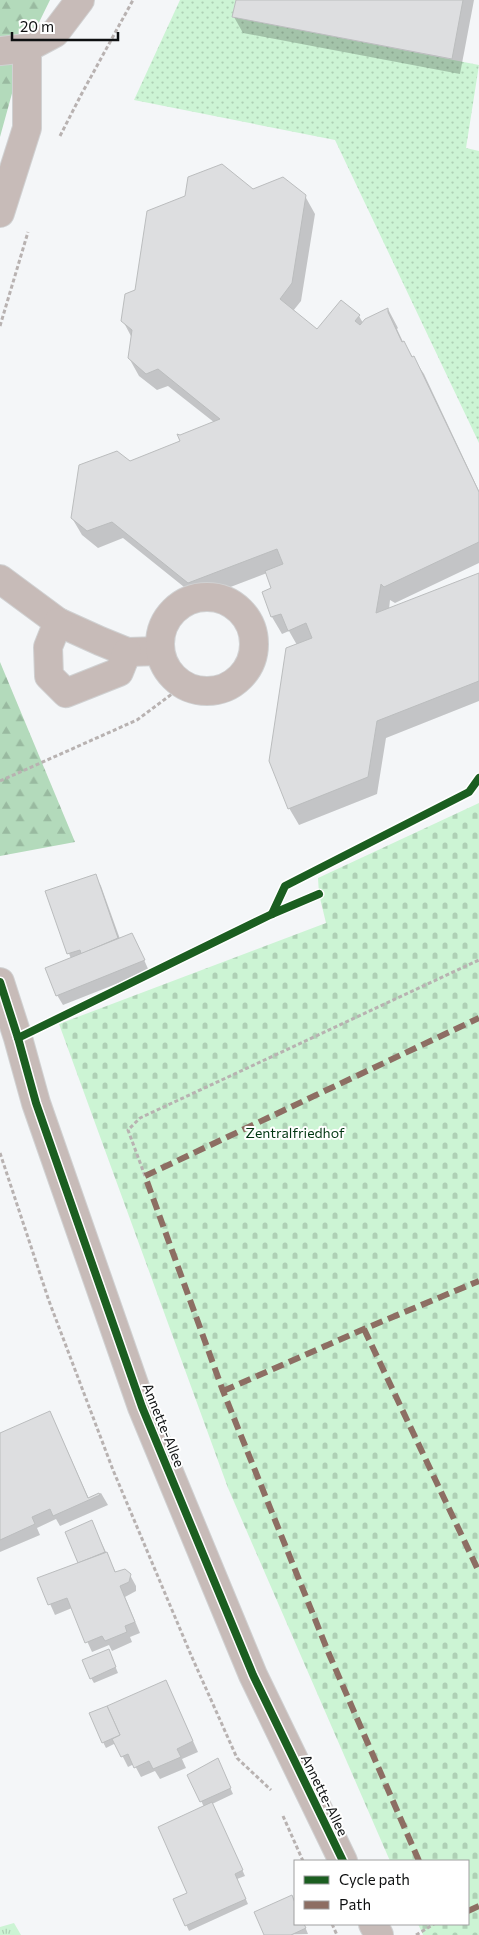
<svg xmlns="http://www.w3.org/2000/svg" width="479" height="1935" viewBox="0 0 479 1935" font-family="Commissioner,sans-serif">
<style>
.grass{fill:url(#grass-dots)}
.forest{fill:url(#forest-firs)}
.cemetery{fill:url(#cemetery-stones)}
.park{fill:url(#park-tufts)}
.shadow{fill:#0003}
.building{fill:#dddee0;stroke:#bbbdbe}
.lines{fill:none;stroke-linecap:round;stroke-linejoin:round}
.minor-casing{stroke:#d0d1d2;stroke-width:30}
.path{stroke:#b8b2b1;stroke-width:3;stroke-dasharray:4 2.5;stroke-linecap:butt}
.minor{stroke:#c7bbb8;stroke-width:28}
.quiet{stroke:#8d6e63;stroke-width:6;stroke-dasharray:12 6;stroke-linecap:butt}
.cycleway-casing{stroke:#fff;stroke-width:11}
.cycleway{stroke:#1b5e20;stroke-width:8}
.labels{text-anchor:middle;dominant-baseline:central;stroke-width:4;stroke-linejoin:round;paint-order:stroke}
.park-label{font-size:14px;fill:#003611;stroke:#fff}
.street-label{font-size:14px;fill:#0e1011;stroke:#fff}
</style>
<defs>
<pattern id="grass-dots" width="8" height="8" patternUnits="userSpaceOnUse" patternTransform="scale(1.25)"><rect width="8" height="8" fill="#ccf4d4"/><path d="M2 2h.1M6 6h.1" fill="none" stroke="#aed0b5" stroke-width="1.8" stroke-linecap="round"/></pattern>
<pattern id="forest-firs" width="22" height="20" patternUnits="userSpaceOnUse" patternTransform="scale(1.25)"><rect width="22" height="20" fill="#b3dabb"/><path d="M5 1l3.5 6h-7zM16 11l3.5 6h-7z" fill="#99baa0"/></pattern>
<pattern id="cemetery-stones" width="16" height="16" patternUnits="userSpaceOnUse" patternTransform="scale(1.25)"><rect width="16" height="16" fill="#ccf4d4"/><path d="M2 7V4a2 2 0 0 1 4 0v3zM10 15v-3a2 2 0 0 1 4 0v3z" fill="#aed0b5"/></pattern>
<pattern id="park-tufts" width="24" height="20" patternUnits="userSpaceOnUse" patternTransform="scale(1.25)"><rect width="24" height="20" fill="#ccf4d4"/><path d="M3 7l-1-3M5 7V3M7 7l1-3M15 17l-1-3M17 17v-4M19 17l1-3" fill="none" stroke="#aed0b5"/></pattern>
</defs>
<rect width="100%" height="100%" fill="#f4f6f8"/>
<path class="grass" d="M180 0H236L233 17 479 65 466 148 479 151V443L335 140 134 100Z"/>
<g class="forest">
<path d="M0 0H50L22 57 0 137Z"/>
<path d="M0 662 75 842 0 856Z"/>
</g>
<path class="cemetery" d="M479 803V1935H423L418 1924H468V1861H390L228 1488 59 1024 326 923 319 894 318 878Z"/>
<path class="park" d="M14 1923 21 1935H0V1927Z"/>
<g class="shadow">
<path d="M237 0H474L460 74 243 33 234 17Z"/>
<path d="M253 191 305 196 315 214 301 301 293 311 318 331 359 316 363 323 388 309 398 328 397 329 404 344 424 374 479 491V563L395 603 390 600 389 609 479 574V701L386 738 377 794 299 825 289 808 297 645 289 631 282 634 272 617 263 592 273 589 267 573 199 599 123 538 98 548 82 535 72 518 129 463 182 442 215 423 168 386 157 390 139 376 129 358 132 338 123 321 136 291Z"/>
<path d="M95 875 101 886 120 939 137 944 149 971 63 1005 57 995 71 959 47 891Z"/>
<path d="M50 1412 89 1499 101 1493 108 1505 60 1526 56 1519 37 1528 40 1535 0 1552V1435Z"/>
<path d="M94 1527 116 1573 130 1575 136 1586V1591L125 1597 140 1633 130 1637 132 1642 112 1651 109 1645 92 1652 72 1608 55 1615 39 1579 80 1563Z"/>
<path d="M111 1656 118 1673 94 1683 91 1678Z"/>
<path d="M166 1681 198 1752 182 1759 186 1768 160 1779 155 1771 141 1777 134 1764 128 1767 116 1743 106 1748 103 1742Z"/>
<path d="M220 1765 233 1794 212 1804 245 1876 237 1879 248 1904 189 1931 175 1900 189 1894 204 1807 189 1775Z"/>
<path d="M291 1897 295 1904V1924H304L308 1934 266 1935Z"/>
</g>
<g class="building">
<path d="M236 0H463L452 59 232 17Z"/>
<path d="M222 164 253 189 283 177 306 195 292 283 280 299 317 329 341 300 360 315 355 321 360 325 365 319 388 308V312L402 342 404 341 412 357 414 356 479 492V542L384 587 381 584 376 613 479 573V681L377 721 368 777 288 809 269 761 286 648 312 638 306 623 288 631 281 614 271 617 262 592 271 588 265 571 283 564 277 549 188 583 112 522 87 531 71 518 79 465 117 451 130 461 180 441 177 434 180 435 220 419 158 369 146 374 128 358 132 330 121 321 125 294 135 290 147 211 185 196 188 177Z"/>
<path d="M96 874 118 938 81 954 80 950 67 954 45 891Z"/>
<path d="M132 933 145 960 56 996 45 968Z"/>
<path d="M50 1411 88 1498 99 1493 100 1495 53 1516 50 1509 32 1517 35 1524 0 1540V1433Z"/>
<path d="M92 1520 105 1552 78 1563 65 1532Z"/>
<path d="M107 1552 115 1572 125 1569 131 1574 129 1582 120 1586 135 1622 125 1626 127 1632 105 1641 102 1636 85 1643 67 1598 48 1605 37 1578Z"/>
<path d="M109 1649 116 1667 90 1679 82 1660Z"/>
<path d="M166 1680 193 1741 177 1749 181 1757 153 1769 149 1761 134 1768 128 1754 121 1757 112 1739 120 1735 107 1706Z"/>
<path d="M107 1706 120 1735 102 1743 89 1713Z"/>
<path d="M218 1758 231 1788 200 1802 187 1775Z"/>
<path d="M212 1802 243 1870 235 1874 246 1899 185 1926 173 1899 187 1893 158 1827Z"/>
<path d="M292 1895 295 1903V1924H304L306 1928 291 1935H264L254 1912Z"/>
</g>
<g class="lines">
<defs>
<g id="minor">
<path d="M0 51 27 48 55 33 80 0"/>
<path d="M0 213 27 128V48"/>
<path d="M0 579 58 622 100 641 127 652 160 651"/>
<circle cx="207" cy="644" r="47"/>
<path d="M58 622 48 647 49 676 66 693 119 672 127 652"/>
<path d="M0 982 18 1038 36 1103 142 1407 253 1675 343 1861"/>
<path d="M373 1924 379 1935"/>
</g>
</defs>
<use href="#minor" class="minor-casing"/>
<g class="path">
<path d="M60 136 81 95 133 0"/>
<path d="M0 326 28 232"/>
<path d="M0 781 137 720 184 685"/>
<path d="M0 1153 49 1301 113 1470 191 1655 237 1758 271 1790"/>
<path d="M145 1176 128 1130 140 1118 479 960"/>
<path d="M283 1816 303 1861"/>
<path d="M332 1924 337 1935"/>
<path d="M416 1935 434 1924"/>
</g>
<use href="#minor" class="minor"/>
<g class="quiet">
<path d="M364 1329 479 1572"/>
<path d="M223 1391 364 1329 479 1281"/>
<path d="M419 1861 329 1654 223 1391 145 1176 479 1018"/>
<path d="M468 1911 479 1906"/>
</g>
<defs>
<g id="cycleway">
<path d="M272 914 285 886 469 792 479 778"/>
<path d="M0 982 18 1038 36 1103 142 1407 253 1675 343 1861"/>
<path d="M18 1038 272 914 319 894"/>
</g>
</defs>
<use href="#cycleway" class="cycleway-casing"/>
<use href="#cycleway" class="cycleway"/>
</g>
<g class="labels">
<g class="park-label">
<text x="295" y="1132">Zentralfriedhof</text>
</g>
<g class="street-label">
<text transform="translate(164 1425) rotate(68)">Annette-Allee</text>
<text transform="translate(325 1795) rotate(64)">Annette-Allee</text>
</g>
</g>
<rect x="294" y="1860" width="175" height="65" fill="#ffffff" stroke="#9f9fa0"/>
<rect x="304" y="1876" width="25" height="8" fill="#1b5e20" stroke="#9f9fa0"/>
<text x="339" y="1885" font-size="15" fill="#0e1011">Cycle path</text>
<rect x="304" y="1901" width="25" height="8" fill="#8d6e63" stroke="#9f9fa0"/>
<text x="339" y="1910" font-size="15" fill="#0e1011">Path</text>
<path d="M12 32v8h106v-8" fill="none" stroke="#0e1011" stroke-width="2.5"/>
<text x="20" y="32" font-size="15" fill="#0e1011" stroke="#ffffff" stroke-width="4" paint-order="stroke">20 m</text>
</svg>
